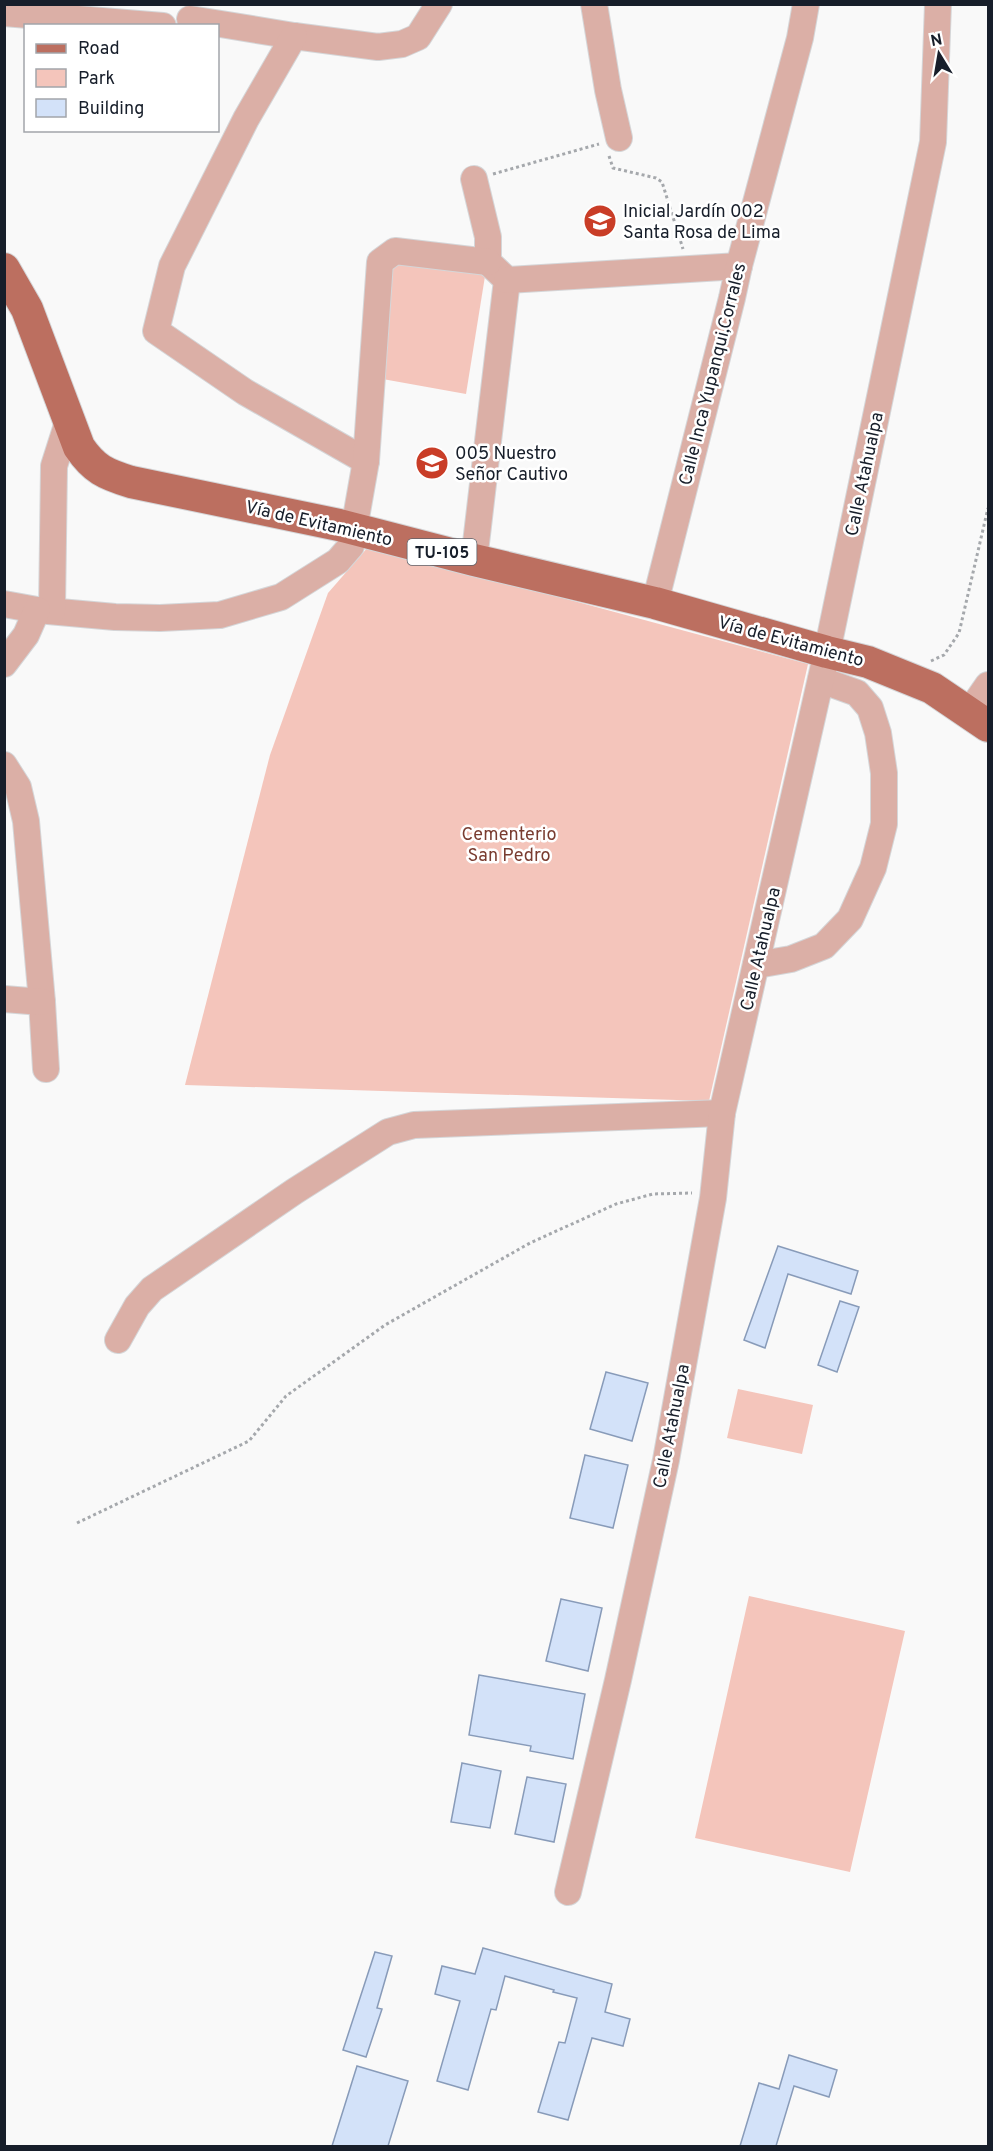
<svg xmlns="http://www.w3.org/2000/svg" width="993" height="2151" viewBox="0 0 993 2151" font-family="Overpass,sans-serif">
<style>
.green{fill:#f4c5bb}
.building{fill:#d3e2f9;stroke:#889bb9;stroke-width:1.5}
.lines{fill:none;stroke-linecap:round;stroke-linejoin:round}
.minor-casing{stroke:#d5d6d8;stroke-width:28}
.major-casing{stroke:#d5d6d8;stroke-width:34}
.path{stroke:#a5a8ac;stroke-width:3;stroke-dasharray:3 3;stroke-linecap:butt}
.minor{stroke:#dbafa6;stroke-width:26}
.major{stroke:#bc6f60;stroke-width:32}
.labels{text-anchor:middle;stroke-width:5;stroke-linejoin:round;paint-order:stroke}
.shield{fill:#fff;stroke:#5d626a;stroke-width:1.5}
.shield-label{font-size:16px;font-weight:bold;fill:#171e2a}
.poi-label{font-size:18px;fill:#171e2a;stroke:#fff;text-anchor:start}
.street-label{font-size:18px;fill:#171e2a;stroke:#fff}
.park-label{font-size:18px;fill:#793c30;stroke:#fff}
</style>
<rect width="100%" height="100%" fill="#f9f9f9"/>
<g class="green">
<polygon points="390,264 486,270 466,394 377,378"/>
<polygon points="369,546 808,664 709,1101 185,1085 270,755 328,593"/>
<polygon points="738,1389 813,1405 802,1454 727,1438"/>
<polygon points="749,1596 905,1631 850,1872 695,1838"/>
</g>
<g class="building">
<polygon points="778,1246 858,1271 851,1294 788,1274 765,1348 744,1340"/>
<polygon points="840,1301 859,1307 837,1372 818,1365"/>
<polygon points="606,1372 648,1383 632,1441 590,1429"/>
<polygon points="585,1455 628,1465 613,1528 570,1518"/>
<polygon points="561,1599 602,1608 588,1671 546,1661"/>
<polygon points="479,1675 585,1694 573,1759 530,1751 531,1746 469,1735"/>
<polygon points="462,1763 501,1771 490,1828 451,1822"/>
<polygon points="527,1777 566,1784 554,1842 515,1834"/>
<polygon points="483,1948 612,1984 605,2012 630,2019 623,2046 592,2038 568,2120 538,2112 559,2042 565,2043 577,1998 553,1992 554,1990 505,1976 496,2010 491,2009 468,2090 437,2081 460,2001 435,1994 442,1966 475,1974"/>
<polygon points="375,1952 392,1956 377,2008 382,2009 366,2057 343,2050"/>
<polygon points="789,2055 837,2070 829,2097 794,2086 776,2146 740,2146 759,2083 779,2089"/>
<polygon points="357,2066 408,2081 388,2146 332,2146"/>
</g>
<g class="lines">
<g class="minor-casing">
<g id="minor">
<polyline points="594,4 608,90 619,138"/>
<polyline points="4,13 163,26"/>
<polyline points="190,19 294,36 378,47 402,44 418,37 439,4"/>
<polyline points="294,36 246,119 172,266 156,331 245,392 366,461"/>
<polyline points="474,179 488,237 488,262 507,280 474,560"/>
<polyline points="507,280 739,266"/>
<polyline points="655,603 732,298 739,266 800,38 806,4"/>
<polyline points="4,604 37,610 115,617 160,618 220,615 281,597 338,561 351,546 366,461 380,262 395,251 488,262"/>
<polyline points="52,611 54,466 69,419"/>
<polyline points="4,664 26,635 37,610"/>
<polyline points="970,711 988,685"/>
<polyline points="4,765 18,787 26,821 42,1002 46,1069"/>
<polyline points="756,965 791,959 824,946 850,919 873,868 884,824 884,773 878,733 870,708 857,693 821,680"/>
<polyline points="4,999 42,1002"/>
<polyline points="118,1340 137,1306 152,1289 295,1191 388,1132 414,1125 722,1113"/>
<polyline points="568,1892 618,1680 666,1460 713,1198 722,1113 827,652 933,142 938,4"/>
</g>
</g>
<g class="major-casing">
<path id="major" d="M 4,269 L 27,309 L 79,447 C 94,469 105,474 131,482 L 339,525 L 474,560 L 655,603 L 827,652 L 868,662 L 932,688 L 988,726"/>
</g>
<g class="path">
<polyline points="609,156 613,168 656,178 662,182 683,249"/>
<polyline points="493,174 599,144"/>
<polyline points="931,661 944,655 959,633 988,508"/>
<polyline points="77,1523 249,1441 286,1396 385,1325 530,1243 616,1204 653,1194 692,1193"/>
</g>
<use href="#minor" class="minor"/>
<use href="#major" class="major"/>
</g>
<defs>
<g id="school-disc" transform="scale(1.725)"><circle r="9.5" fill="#c93d27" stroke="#fff"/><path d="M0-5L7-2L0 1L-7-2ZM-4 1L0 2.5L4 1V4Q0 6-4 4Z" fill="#fff"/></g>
</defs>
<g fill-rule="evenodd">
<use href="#school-disc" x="600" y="221"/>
<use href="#school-disc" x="432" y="463"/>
</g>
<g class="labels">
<rect class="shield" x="407.5" y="539" width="69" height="26" rx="4.5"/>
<g class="shield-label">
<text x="442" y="558">TU-105</text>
</g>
<g class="poi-label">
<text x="623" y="217">Inicial Jardín 002<tspan x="623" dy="21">Santa Rosa de Lima</tspan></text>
<text x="455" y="459">005 Nuestro<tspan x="455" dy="21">Señor Cautivo</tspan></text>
</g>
<g class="street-label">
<text transform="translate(712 374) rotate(-76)" y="6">Calle Inca Yupanqui,Corrales</text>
<text transform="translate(864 474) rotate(-78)" y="6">Calle Atahualpa</text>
<text transform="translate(319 523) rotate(13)" y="6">Vía de Evitamiento</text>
<text transform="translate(791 641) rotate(15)" y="6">Vía de Evitamiento</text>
<text transform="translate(760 949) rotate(-77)" y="6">Calle Atahualpa</text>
<text transform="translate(671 1426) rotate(-79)" y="6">Calle Atahualpa</text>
</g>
<g class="park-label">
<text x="509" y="840">Cementerio<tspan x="509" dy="21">San Pedro</tspan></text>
</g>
</g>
<rect width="993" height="2151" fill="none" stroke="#171e2a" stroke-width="12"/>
<rect x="24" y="24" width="195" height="108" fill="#ffffff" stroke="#a2a5aa" stroke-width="1.5"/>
<rect x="36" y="44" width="30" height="9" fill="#bc6f60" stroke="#a2a5aa" stroke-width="1.5"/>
<text x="78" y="54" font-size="18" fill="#171e2a">Road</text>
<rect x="36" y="69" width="30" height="18" fill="#f4c5bb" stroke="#a2a5aa" stroke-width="1.5"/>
<text x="78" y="84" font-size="18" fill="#171e2a">Park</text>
<rect x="36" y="99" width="30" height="18" fill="#d3e2f9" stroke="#a2a5aa" stroke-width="1.5"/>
<text x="78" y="114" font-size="18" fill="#171e2a">Building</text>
<g transform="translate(939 54) rotate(349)" stroke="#ffffff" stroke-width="4.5" paint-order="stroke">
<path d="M0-4.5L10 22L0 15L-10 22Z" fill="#171e2a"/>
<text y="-9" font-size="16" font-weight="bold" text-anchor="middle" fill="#171e2a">N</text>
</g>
</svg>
